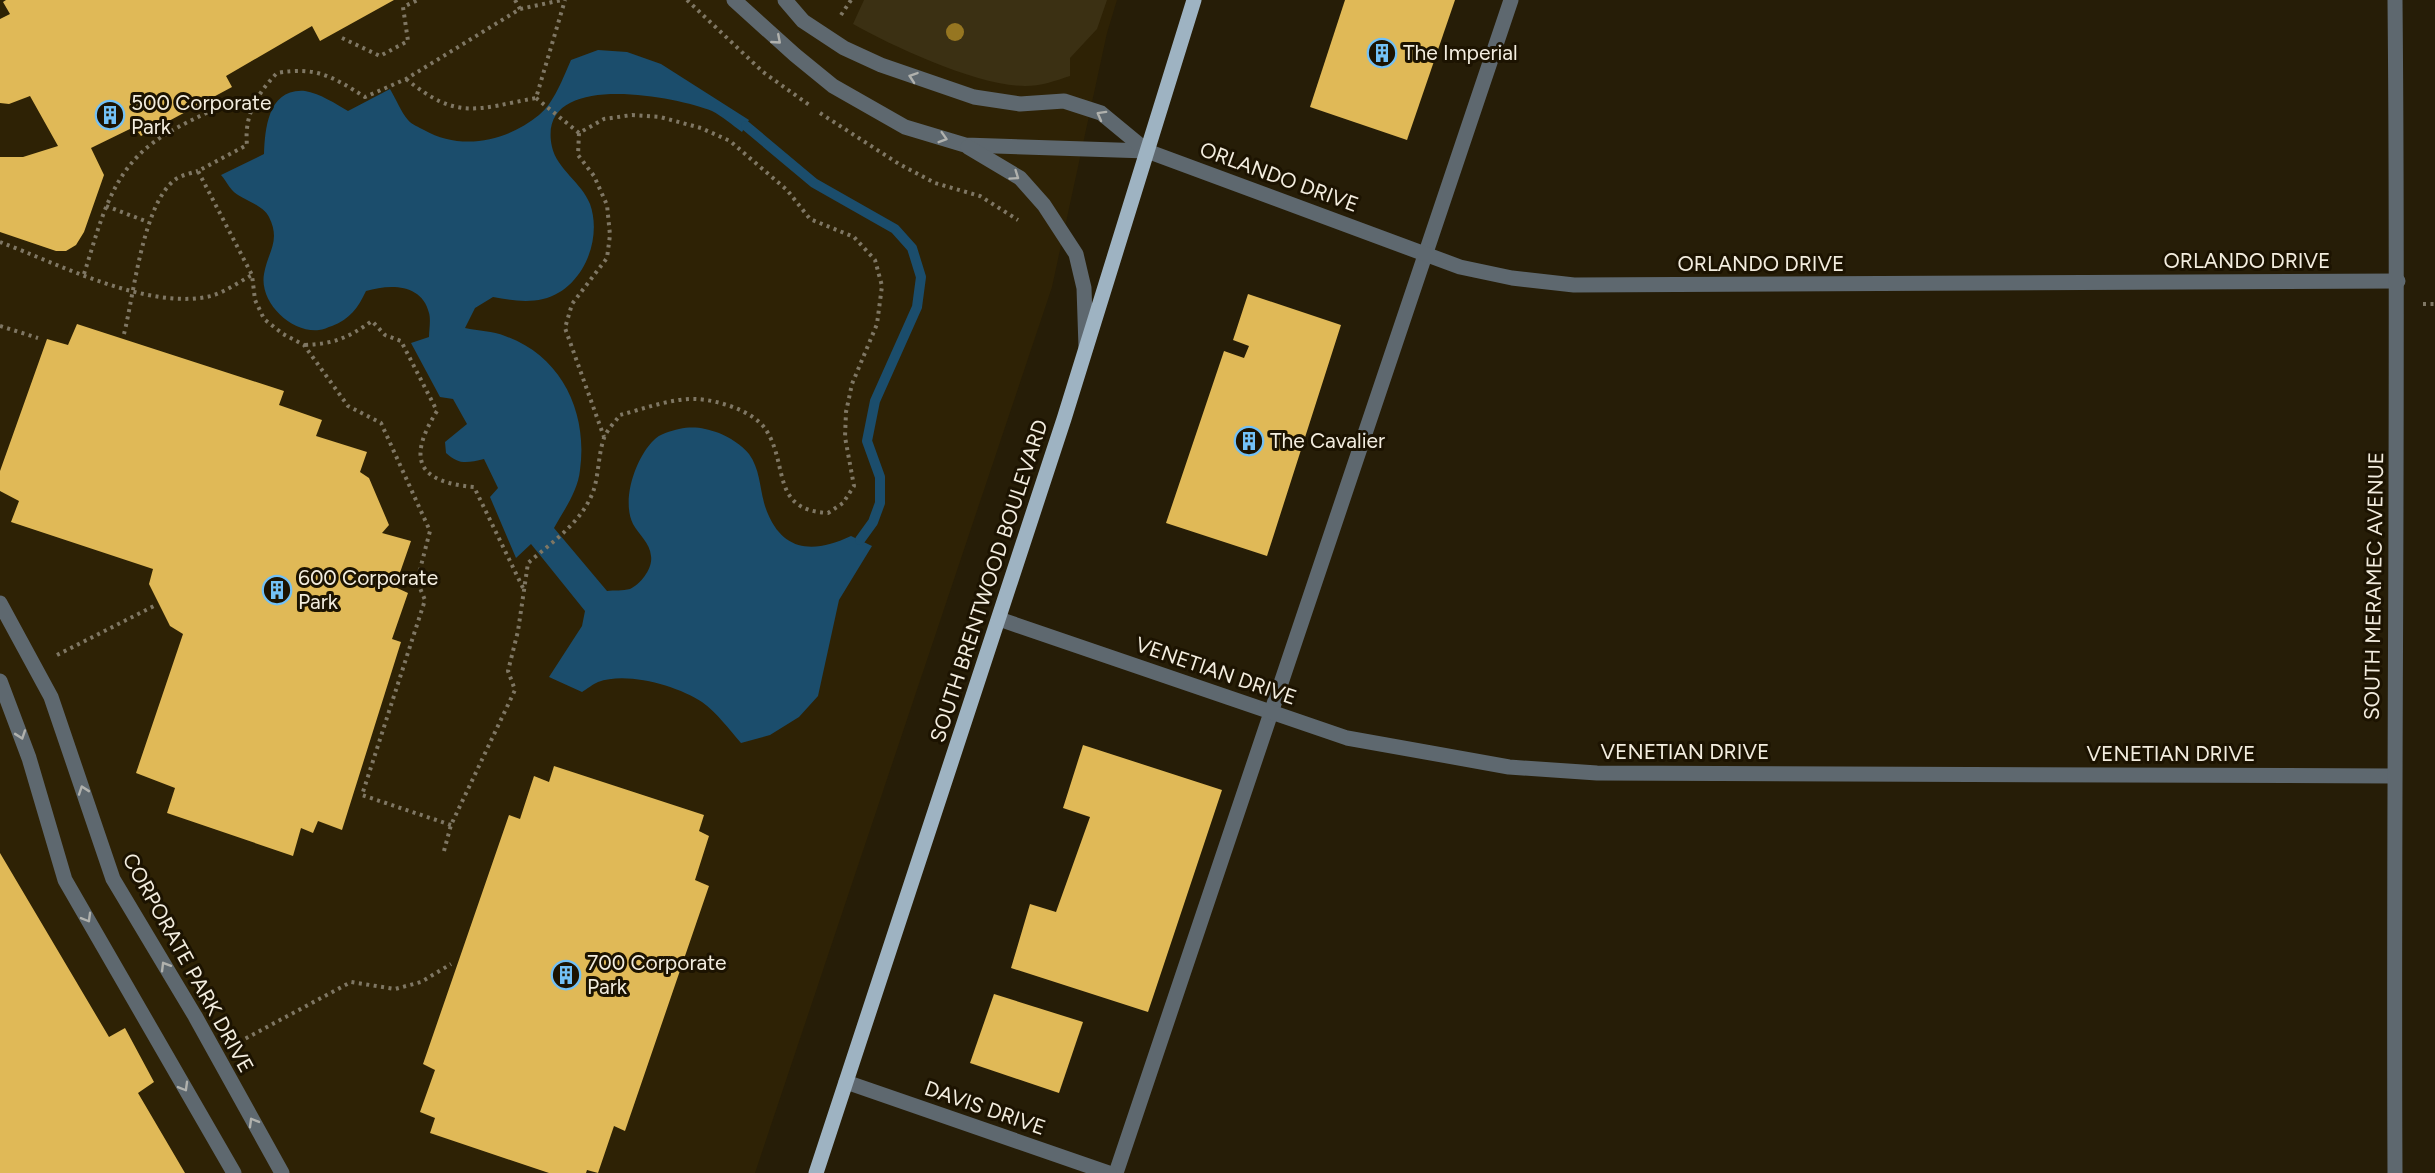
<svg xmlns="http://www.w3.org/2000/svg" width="2435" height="1173" viewBox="0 0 2435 1173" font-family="Figtree,sans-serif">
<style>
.built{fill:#2e2205}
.green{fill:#3b3013}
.water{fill:#1b4d6c}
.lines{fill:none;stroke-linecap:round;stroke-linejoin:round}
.stream{stroke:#1b4d6c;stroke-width:10}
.building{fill:#e0b957}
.path{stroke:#7f7764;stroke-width:4;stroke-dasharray:3 4.5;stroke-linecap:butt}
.lane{stroke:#5e686f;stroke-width:15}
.street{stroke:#5e686f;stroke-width:15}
.primary{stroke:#9eb3c2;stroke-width:15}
.tree{fill:#967621}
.oneway{stroke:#b0b1ad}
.labels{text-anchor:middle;stroke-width:6;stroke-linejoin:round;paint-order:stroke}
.poi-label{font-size:21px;fill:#f3eddf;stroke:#1c1301;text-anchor:start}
.street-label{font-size:21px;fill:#f3eddf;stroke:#1c1301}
</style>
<rect width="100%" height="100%" fill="#261d07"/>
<polygon class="built" points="0,0 1117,0 1107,33 1052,287 755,1173 0,1173"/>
<path class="green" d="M 864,0 L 1107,0 L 1097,29 L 1070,58 L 1070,76 C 1055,81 1041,86 1025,86 C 978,86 894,47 853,24 Z"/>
<path class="water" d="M 598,50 L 627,52 L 661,64 L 749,120 L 742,132 C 732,125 722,116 712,111 C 674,96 535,69 552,147 C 557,169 582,183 590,204 C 603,240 582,290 543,299 C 526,303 510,300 493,297 L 475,308 L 465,328 C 478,331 493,331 505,336 C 562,356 588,413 580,470 C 578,491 564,510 554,528 L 607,591 C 614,590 623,591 630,589 C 641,584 653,568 651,556 C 650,543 639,535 633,524 C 621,500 636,457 654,440 C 659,434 671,431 679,429 C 694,426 704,428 719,433 C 729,437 742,445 749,454 C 762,472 759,494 768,514 C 785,554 817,552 851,536 L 872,546 L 839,600 L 818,696 L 799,717 L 770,735 L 741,743 C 729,729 717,713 702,702 C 678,686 627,671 598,682 C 593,684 587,689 582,692 L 549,677 L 582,626 L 585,611 L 531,544 L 516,558 L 490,497 L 498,488 L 484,459 C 467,463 459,465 446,453 L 445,442 L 467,424 L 453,399 L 440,397 L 411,343 L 429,337 C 429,330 431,320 429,313 C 422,283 389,284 366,291 C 358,308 350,319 332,326 C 328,327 323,330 319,330 C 291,333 259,302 264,274 C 268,251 281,241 269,217 C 263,204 241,200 232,190 C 228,186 225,179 221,175 L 264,154 C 265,129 268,88 305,91 C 319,93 336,104 348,111 L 390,89 C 396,99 401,112 408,120 C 412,125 419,127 424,130 C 461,151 506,142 539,115 C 554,103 563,78 571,60 Z"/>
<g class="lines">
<polyline class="stream" points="746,126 814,183 895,229 912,248 921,277 917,307 875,401 867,441 880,477 880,503 873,522 860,540"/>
</g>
<g class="building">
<polygon points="6,0 394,0 320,41 312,26 226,76 232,87 141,136 134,127 91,148 104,175 84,232 76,245 66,251 56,251 0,232 0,157 23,157 58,146 30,96 9,104 0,103 0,19 10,14 3,2"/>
<polygon points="1345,0 1455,0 1407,140 1310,107"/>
<polygon points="1248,294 1341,325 1267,556 1166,523 1224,351 1244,358 1249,346 1233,340"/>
<polygon points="77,324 284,391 279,405 322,420 316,436 367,452 360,472 369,478 389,525 382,533 411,541 395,587 408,593 392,639 401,642 342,830 318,821 313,833 301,828 293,856 167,813 175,788 136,773 183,634 170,626 149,584 153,569 11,522 19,501 0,491 0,471 47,339 68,345"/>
<polygon points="1083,745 1222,790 1148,1012 1011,968 1030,904 1056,912 1090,817 1063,808"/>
<polygon points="554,766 704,815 699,831 709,836 695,880 709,886 625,1131 614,1126 598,1173 587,1170 586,1173 549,1173 430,1133 435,1118 420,1112 435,1070 423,1064 509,815 520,819 534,776 549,782"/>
<polygon points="0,853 109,1037 125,1028 154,1082 138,1093 185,1173 0,1173"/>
<polygon points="994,994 1083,1022 1059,1093 970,1063"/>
</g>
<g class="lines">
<g class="path">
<polyline points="515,0 520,9"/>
<polyline points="687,0 763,72 812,107"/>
<polyline points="841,15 851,0"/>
<polyline points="342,38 380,56 408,41 403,7 418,0"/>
<path d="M 406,79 C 458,121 476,109 536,98 L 565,0"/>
<polyline points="536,98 579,133"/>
<polyline points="820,113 899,164 935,183 980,196 1018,220"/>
<polyline points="106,206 148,222"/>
<path d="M 0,242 C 59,264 148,311 211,296 C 225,292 239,282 252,275"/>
<path d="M 84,274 C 97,234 107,188 137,157 C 161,131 201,117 232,100"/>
<polyline points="2423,304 2435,304"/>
<polyline points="0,326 38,338"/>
<path d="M 124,334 C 134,295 143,202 176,179 C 182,175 191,173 198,171"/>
<path d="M 305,345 C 333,344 348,338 372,321 L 385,335 L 401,341 L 437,411 C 407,459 417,482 474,487 L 523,588"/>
<polyline points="57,655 154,606"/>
<path d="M 451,825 L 362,795 L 425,600 L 417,581 L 430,531 L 381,423 L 348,406 L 304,345 L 283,334 L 264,319 L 255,300 L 252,275 L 198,171 L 247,145 C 244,115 257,94 277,73 C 316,66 333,77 365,97 L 406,79 L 520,9 L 562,0"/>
<path d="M 444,851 L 451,825 L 515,690 L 508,671 L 518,631 L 528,563 C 552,542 581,523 593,492 C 599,475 598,455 604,438 C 607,430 615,422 620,415 C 643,409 672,398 696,399 C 718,400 754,411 766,430 C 789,465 770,510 828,513 L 843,503 L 854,486 L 845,437 L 846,412 L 852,384 L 877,324 L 882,286 L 875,260 L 854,237 L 810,219 L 787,190 L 730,141 L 701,128 L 660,117 L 632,115 L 604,119 L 579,133 L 578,155 L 594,176 L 607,205 L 610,235 L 607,258 L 572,304 L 565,328 L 604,437"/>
<polyline points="239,1042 351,982 395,989 421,982 451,964"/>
</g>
<polyline class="lane" points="1116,1173 1511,0"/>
<g class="street">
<polyline points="734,0 795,55 833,86 905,127 965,145 1147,151"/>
<polyline points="785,0 803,21 844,48 881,65 974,97 1020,104 1064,101 1101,113 1147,151 1460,267 1512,278 1574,285 2398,281"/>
<polyline points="968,147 1020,178 1044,205 1076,254 1084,288 1086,347"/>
<polyline points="0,603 51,697 113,879 195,1016 282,1173"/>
<polyline points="999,619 1347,738 1509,767 1597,773 2393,776"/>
<polyline points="0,681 29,758 65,880 234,1173"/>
<polyline points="846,1082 1109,1173"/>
<path d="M 2395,1173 C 2393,782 2399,391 2395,0"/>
</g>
<polyline class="primary" points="816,1173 1064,419 1194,0"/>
</g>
<circle class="tree" cx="955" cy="32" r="9"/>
<defs><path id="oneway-chevron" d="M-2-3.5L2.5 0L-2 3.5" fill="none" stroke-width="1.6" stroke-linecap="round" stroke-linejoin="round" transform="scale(1.5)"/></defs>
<g class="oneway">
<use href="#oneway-chevron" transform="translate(777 40) rotate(41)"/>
<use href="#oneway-chevron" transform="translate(913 77) rotate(-161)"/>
<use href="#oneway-chevron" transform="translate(1101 115) rotate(-151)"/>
<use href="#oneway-chevron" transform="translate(943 138) rotate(17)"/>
<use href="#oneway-chevron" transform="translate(1015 176) rotate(35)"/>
<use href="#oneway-chevron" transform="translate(21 735) rotate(71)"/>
<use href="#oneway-chevron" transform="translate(83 790) rotate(-109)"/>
<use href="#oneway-chevron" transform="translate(87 918) rotate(60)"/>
<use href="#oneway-chevron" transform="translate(165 966) rotate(-121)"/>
<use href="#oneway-chevron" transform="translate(184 1087) rotate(60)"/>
<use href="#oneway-chevron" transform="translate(253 1122) rotate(-120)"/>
</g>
<defs>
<g id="building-ring" transform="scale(1.5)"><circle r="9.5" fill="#1c1301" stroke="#73c1f6" stroke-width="1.5"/><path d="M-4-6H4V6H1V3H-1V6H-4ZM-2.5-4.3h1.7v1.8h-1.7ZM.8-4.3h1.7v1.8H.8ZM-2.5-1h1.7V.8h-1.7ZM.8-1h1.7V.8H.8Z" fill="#73c1f6"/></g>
</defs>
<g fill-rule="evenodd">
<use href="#building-ring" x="1382" y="53"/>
<use href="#building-ring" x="110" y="115"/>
<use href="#building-ring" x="1249" y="441"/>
<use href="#building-ring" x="277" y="590"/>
<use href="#building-ring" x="566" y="975"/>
</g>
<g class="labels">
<g class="poi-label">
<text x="1403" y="60">The Imperial</text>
<text x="131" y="110">500 Corporate<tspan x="131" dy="24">Park</tspan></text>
<text x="1270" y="448">The Cavalier</text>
<text x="298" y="585">600 Corporate<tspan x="298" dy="24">Park</tspan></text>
<text x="587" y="970">700 Corporate<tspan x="587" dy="24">Park</tspan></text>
</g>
<g class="street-label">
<text transform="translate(1279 177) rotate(20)" y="7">ORLANDO DRIVE</text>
<text x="2247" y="268">ORLANDO DRIVE</text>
<text x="1761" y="271">ORLANDO DRIVE</text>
<text transform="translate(989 581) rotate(-72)" y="7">SOUTH BRENTWOOD BOULEVARD</text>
<text transform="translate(2374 586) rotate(-89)" y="7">SOUTH MERAMEC AVENUE</text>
<text transform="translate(1216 671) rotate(19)" y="7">VENETIAN DRIVE</text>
<text x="1685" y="759">VENETIAN DRIVE</text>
<text x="2171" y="761">VENETIAN DRIVE</text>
<text transform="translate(188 963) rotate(61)" y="7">CORPORATE PARK DRIVE</text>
<text transform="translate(985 1108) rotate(19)" y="7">DAVIS DRIVE</text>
</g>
</g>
</svg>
